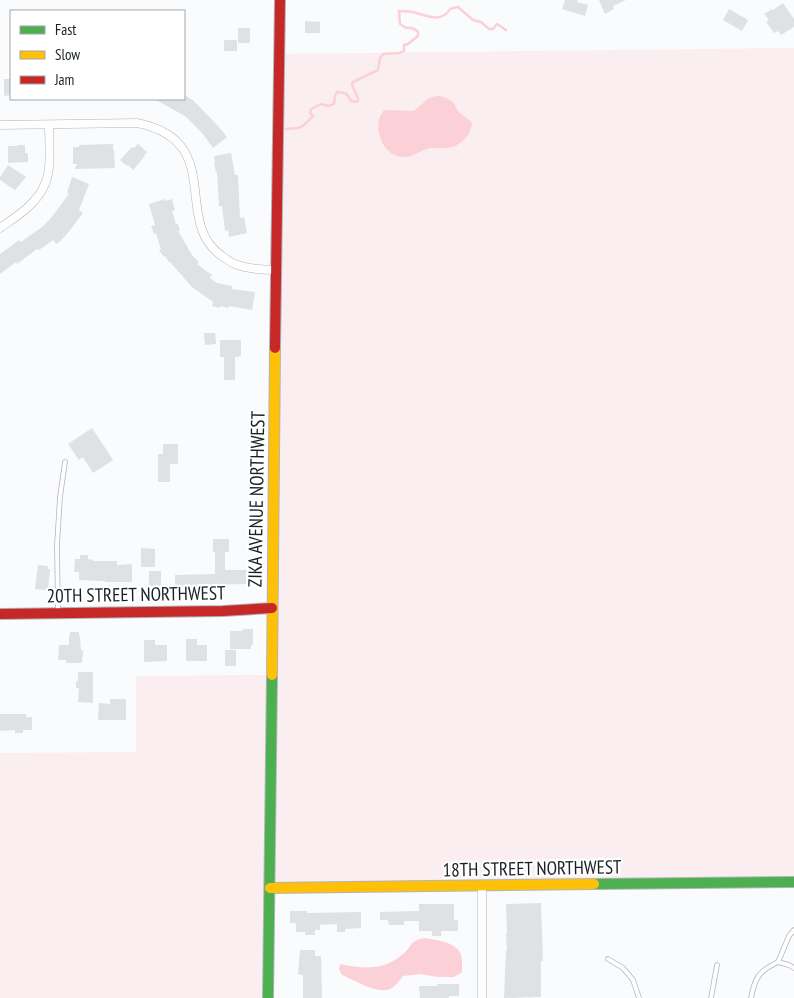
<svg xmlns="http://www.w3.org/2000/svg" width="794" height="998" viewBox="0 0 794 998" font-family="'PT Sans Narrow',sans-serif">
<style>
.green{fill:#fbeef0}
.water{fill:#fbd0d6}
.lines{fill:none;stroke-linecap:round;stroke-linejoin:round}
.stream{stroke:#fbd0d6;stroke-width:2.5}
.building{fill:#dee2e5}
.lane-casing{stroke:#b1b5b8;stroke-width:5.5}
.street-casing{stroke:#b1b5b8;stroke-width:9}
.fast-casing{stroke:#b1b5b8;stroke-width:12}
.slow-casing{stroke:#b1b5b8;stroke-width:12}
.jam-casing{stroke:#b1b5b8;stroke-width:12}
.lane{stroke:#fefeff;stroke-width:4}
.street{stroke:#fefeff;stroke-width:8}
.fast{stroke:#4caf50;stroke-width:10}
.slow{stroke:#ffc107;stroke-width:10}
.jam{stroke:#c62828;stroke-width:10}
.labels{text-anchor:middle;stroke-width:4.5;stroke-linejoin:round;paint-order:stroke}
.street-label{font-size:19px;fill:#182025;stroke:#fff}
</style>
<rect width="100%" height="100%" fill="#f9fbfd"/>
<polygon class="green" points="794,48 794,882 271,888 267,998 0,998 0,753 136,752 136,676 272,675 279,54"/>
<g class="water">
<path d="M 436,96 C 444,96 449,98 455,105 C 455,106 458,111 459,112 C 463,116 468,118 472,123 C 470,137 460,147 446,148 C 441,149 435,147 430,148 C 421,150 413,157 404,157 C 387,158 375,136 379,120 C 379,117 382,113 384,110 L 414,111 L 429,98 Z"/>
<path d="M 424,938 C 435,940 452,941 459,951 C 463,956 462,965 462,972 L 454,977 L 437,977 L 421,974 L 403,976 C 400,980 396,985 392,988 C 380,996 354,980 342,975 L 339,969 L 340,964 C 364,969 383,971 403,954 C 414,945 408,942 424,938 Z"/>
</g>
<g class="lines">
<path class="stream" d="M 286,129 C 304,128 301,128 313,116 L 310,113 L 311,109 L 321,104 L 328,106 L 334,104 L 335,96 L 337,92 C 345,92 348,94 351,101 L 355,102 L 358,101 L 358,98 L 352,85 L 353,82 L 378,70 L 380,58 L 383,54 L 400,53 L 404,51 L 404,45 L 408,44 L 418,36 L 418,32 C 415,29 411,27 406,28 L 400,24 L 399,11 C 404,11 411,11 416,13 C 427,16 442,23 450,9 L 458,7 L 473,20 L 481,22 L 489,29 L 493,29 L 497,24 L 506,30"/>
</g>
<g class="building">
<polygon points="565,0 578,0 577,2 588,5 585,16 562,9"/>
<polygon points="599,0 626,0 613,6 614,9 605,14"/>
<polygon points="783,3 794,19 794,27 781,35 778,31 774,33 766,22 769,20 764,14 772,9 773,10"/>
<polygon points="729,9 748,20 742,31 723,20"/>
<polygon points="305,21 320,22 320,33 305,33"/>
<rect x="238" y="28" width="12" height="15"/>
<rect x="224" y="40" width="13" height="11"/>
<polygon points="4,79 11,79 11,95 4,96"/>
<polygon points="184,95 193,100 219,127 227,137 213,148 203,134 185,116 154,99 184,99"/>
<polygon points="113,144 113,150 114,150 115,168 75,169 77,164 73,164 73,147 79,147 79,145"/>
<polygon points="138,144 147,152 144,155 145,156 133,170 128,165 127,166 120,160 132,147 134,148"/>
<polygon points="18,145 25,145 25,153 28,153 28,162 8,163 8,146 18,146"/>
<polygon points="231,153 235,175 238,175 240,218 244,217 247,233 229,237 228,230 225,231 222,206 219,206 217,172 216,172 214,163 215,163 214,156"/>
<polygon points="8,165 26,177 15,190 0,180 0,177"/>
<polygon points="72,177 89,184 79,210 83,213 67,234 57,244 53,240 39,250 37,249 17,264 16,262 0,274 0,254 19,240 21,242 42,227 51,218 69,194 67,193"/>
<polygon points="165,199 165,201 172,199 175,210 172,211 176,224 178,224 180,231 178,231 192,255 199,262 197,264 212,275 210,278 217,283 232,286 232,289 255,292 252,310 229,306 228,308 220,306 220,308 212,306 213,302 192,287 170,262 169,262 165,256 164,257 159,250 161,249 156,233 154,234 151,226 155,225 149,204"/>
<polygon points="204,333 215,333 216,344 205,345"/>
<polygon points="220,340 241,340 241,356 235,357 235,380 224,380 224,357 220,357"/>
<polygon points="92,428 113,460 93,473 83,457 79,460 68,444"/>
<polygon points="163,444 178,444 178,464 170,464 170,482 158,482 158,454 163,454"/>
<polygon points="213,539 229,539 229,552 225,552 225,570 247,570 247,584 204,585 204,588 175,588 175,575 215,574 215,552 213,552"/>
<polygon points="141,548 155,549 155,567 141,567"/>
<polygon points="80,555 88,555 88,559 93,560 93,561 117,561 117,565 132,564 132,582 105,582 105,581 79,580 79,572 74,572 75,559 80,559"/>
<polygon points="38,565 48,566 48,569 50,569 48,590 35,589"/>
<rect x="149" y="571" width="12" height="17"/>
<polygon points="243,629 253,629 253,645 251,645 251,649 230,649 230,631 243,631"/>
<polygon points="70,632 79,632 79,636 80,636 81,650 83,650 82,663 66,663 66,660 58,660 59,645 69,645 69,636 70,636"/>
<polygon points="186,639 197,639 197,645 207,645 207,661 186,661"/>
<polygon points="144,640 155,640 155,645 167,645 167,661 144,662"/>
<rect x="225" y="650" width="11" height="16"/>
<polygon points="78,672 93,672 93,703 78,702 79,688 76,688 76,681 78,681"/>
<polygon points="110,699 126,699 126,720 98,720 99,703 110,704"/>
<polygon points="0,714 26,714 26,717 32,717 32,730 23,730 23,733 15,733 15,730 0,731"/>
<polygon points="541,903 543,961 541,961 541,997 504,998 506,950 507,950 506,934 507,934 506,904"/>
<polygon points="419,904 454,904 454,920 458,920 458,931 441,931 441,936 432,936 432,931 419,931 419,921 404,921 404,925 389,925 388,920 380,920 380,912 419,911"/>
<polygon points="290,911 307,911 307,913 361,912 361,928 345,929 345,932 337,932 337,924 320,925 320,930 315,930 315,935 305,935 305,932 296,932 296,923 290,923"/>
<polygon points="300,950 315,950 315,956 321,956 322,998 303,998 303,975 298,974"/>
<polygon points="437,984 459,984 459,996 449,996 449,998 420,998 419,986 437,986"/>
</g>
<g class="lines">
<g class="lane-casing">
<g id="lane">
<polyline points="58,613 57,545 60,497 65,462"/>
<polyline points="608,959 623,968 633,980 639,998"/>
<polyline points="778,962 789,936 794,930"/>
<polyline points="711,998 717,965"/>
<path d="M 751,998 C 755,977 759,971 778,962 L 789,965 L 794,968"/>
</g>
</g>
<g class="street-casing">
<g id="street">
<path d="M 0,125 L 137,123 C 227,141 171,221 222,256 C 226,259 230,262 235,264 C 248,269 262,270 276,270"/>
<path d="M 0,228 C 17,216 37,204 45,184 C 52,168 49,143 49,125"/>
<polyline points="482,998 482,886"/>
</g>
</g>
<g class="fast-casing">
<g id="fast">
<polyline points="594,884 794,882"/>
<polyline points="268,998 272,675"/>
</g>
</g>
<g class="slow-casing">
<g id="slow">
<polyline points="272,675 275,348"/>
<polyline points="270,888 594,884"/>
</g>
</g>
<g class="jam-casing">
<g id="jam">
<polyline points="275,348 280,0"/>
<polyline points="0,614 223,611 272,608"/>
</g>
</g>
<use href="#lane" class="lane"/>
<use href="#street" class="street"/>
<use href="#fast" class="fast"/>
<use href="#slow" class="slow"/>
<use href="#jam" class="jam"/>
</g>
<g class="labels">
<g class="street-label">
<text transform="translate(256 499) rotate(-89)" y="7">ZIKA AVENUE NORTHWEST</text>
<text transform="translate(136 594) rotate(-1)" y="7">20TH STREET NORTHWEST</text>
<text transform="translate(532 868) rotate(-1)" y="7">18TH STREET NORTHWEST</text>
</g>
</g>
<rect x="10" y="10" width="175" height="90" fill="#ffffff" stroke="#a3a6a8"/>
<rect x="20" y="26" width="25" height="8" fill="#4caf50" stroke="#a3a6a8"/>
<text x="55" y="35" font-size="15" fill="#182025">Fast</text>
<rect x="20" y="51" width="25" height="8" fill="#ffc107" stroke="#a3a6a8"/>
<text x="55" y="60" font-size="15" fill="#182025">Slow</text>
<rect x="20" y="76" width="25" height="8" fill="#c62828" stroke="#a3a6a8"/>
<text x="55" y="85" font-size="15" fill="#182025">Jam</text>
</svg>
